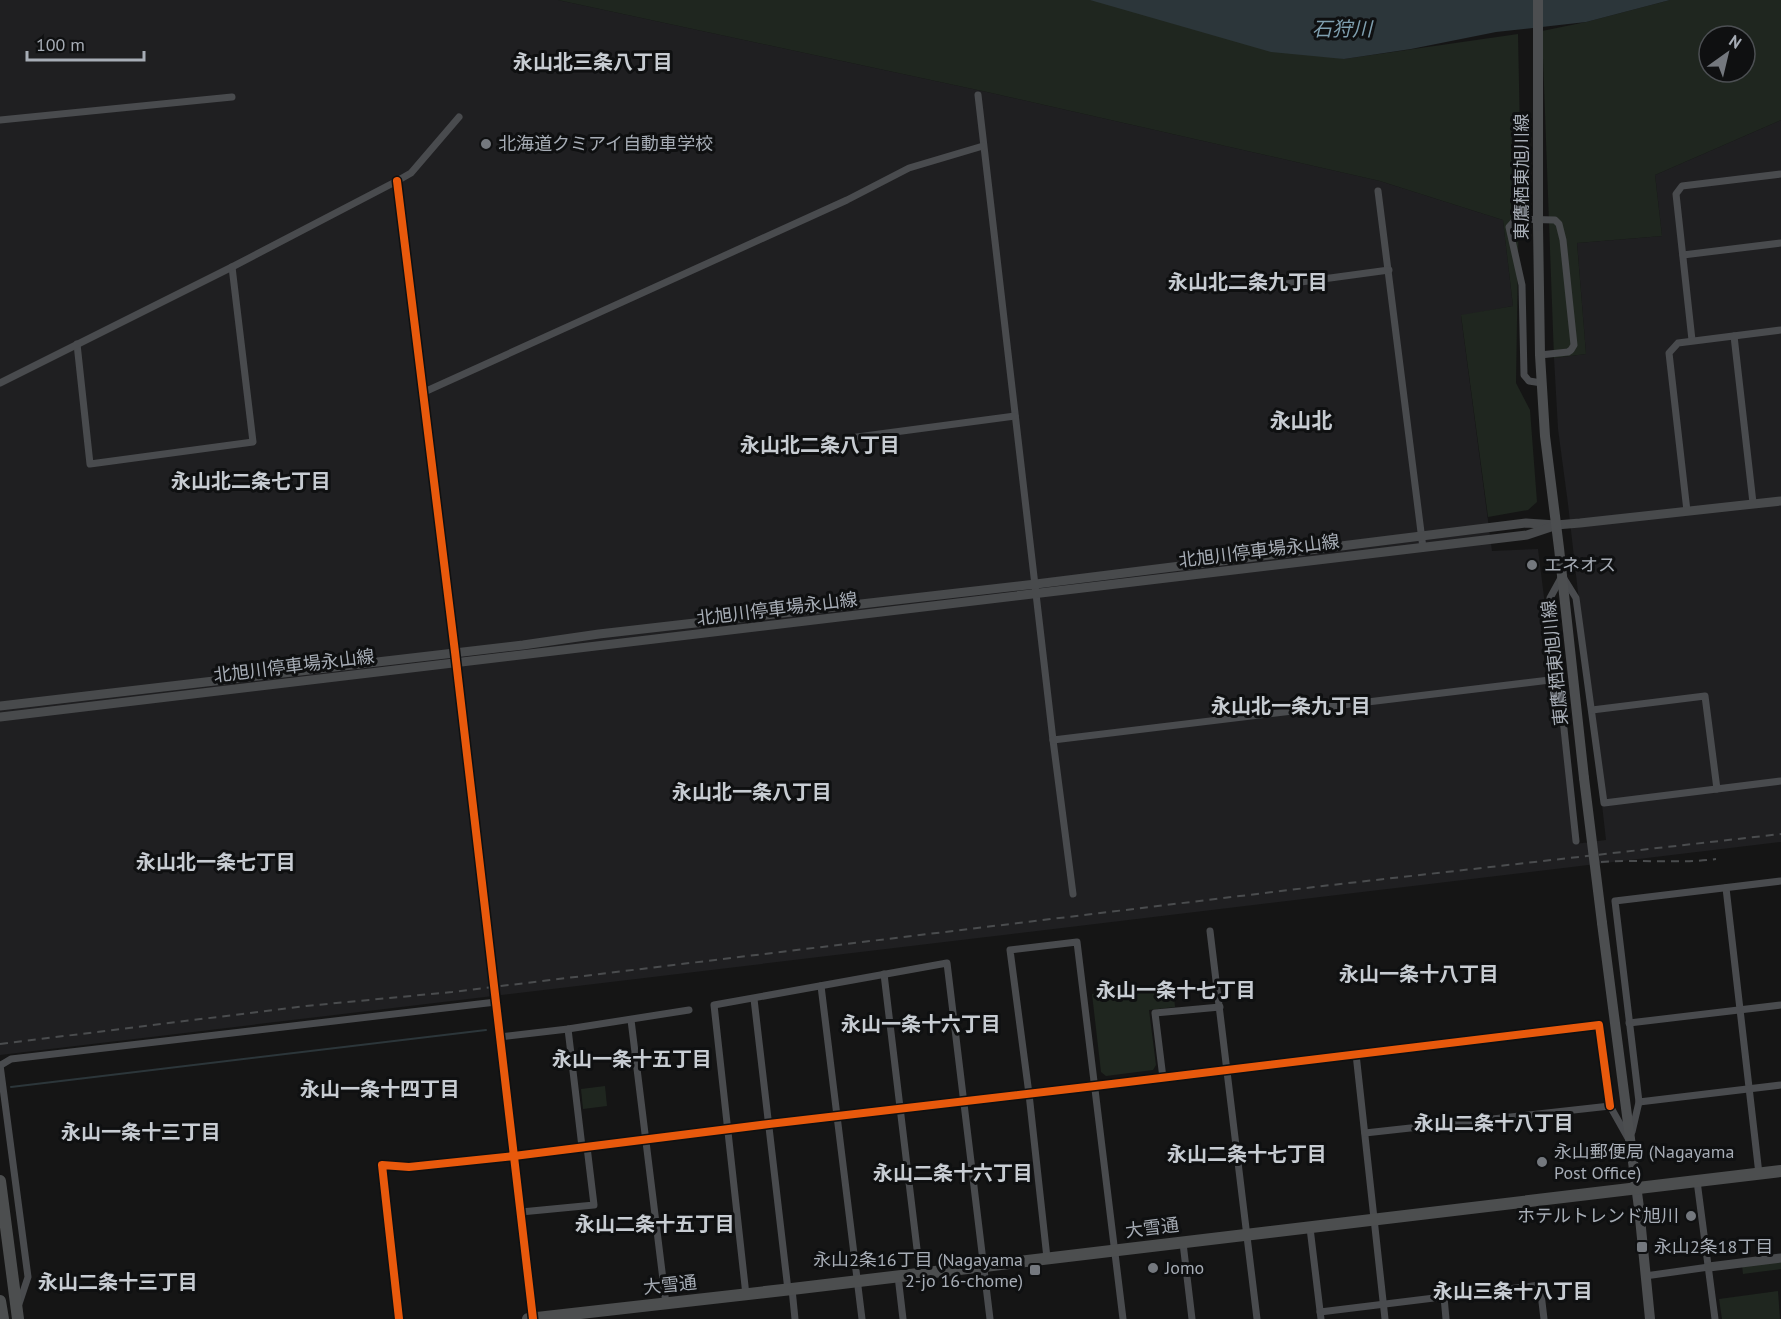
<svg xmlns="http://www.w3.org/2000/svg" width="1781" height="1319" viewBox="0 0 1781 1319" font-family="'PT Sans','Noto Sans JP',sans-serif">
<style>
.built{fill:#1f1f21}
.green{fill:#1f261f;fill-rule:evenodd}
.water{fill:#2c363a}
.lines{fill:none;stroke-linecap:round;stroke-linejoin:round}
.stream{stroke:#2c363a;stroke-width:2}
.street{stroke:#494b4e;stroke-width:7}
.secondary{stroke:#484a4c;stroke-width:9}
.primary{stroke:#4c4e50;stroke-width:10}
.highway{stroke:#4c4e4f;stroke-width:12}
.rail{stroke:#4a4c4e;stroke-width:2;stroke-dasharray:8 6;stroke-linecap:butt}
.primary-bridge{stroke:#4c4e50;stroke-width:10}
.cycleway-casing{stroke:#0f1011;stroke-width:11}
.cycleway{stroke:#e8590c;stroke-width:8}
.poi-dot{fill:#74787e;stroke:#0f1011;stroke-width:2}
.labels{text-anchor:middle;stroke-width:6;stroke-linejoin:round;paint-order:stroke}
.poi-label{font-size:18px;fill:#a7adb6;stroke:#0f1011;text-anchor:start}
.street-label{font-size:18px;fill:#a7adb6;stroke:#0f1011}
.water-label{font-size:20px;font-style:italic;fill:#7f9faf;stroke:#0f1011}
.neighbourhood-label{font-size:20px;font-weight:bold;fill:#c7ccd2;stroke:#0f1011}
.quarter-label{font-size:21px;font-weight:bold;fill:#c7ccd2;stroke:#0f1011}
</style>
<rect width="100%" height="100%" fill="#151515"/>
<polygon class="built" points="0,0 558,0 987,92 1380,181 1503,220 1513,306 1461,316 1492,551 1538,549 1575,844 1606,840 1568,504 1558,429 1554,358 1586,354 1577,243 1662,236 1655,175 1781,120 1781,842 0,1055"/>
<g class="green">
<polygon points="558,0 1102,0 1344,59 1518,34 1520,134 1516,383 1530,410 1537,502 1528,510 1488,517 1461,315 1513,306 1503,220 1380,181 987,92"/>
<path d="M 1670,0 L 1781,0 L 1781,120 L 1655,175 L 1662,236 L 1577,243 L 1586,354 L 1554,358 L 1542,31 L 1586,22 ZM 1709,36 L 1745,36 L 1745,72 L 1709,72 Z"/>
<polygon points="1173,986 1175,1007 1149,1010 1156,1065 1153,1070 1106,1076 1101,1072 1092,994"/>
<polygon points="605,1086 607,1106 583,1109 581,1089"/>
<polygon points="1781,1260 1781,1269 1743,1274 1742,1265"/>
<polygon points="1778,1291 1780,1319 1722,1319 1719,1299"/>
</g>
<polygon class="water" points="1090,0 1670,0 1586,22 1496,32 1411,49 1344,59 1271,52"/>
<g class="lines">
<polyline class="stream" points="11,1087 486,1030"/>
<g class="street">
<polyline points="978,95 1053,740 1073,894"/>
<polyline points="0,120 232,97"/>
<polyline points="397,181 455,652 533,1319"/>
<polyline points="1378,191 1423,548"/>
<polyline points="1683,255 1781,243"/>
<polyline points="1286,284 1389,270"/>
<polyline points="1734,336 1753,503"/>
<polyline points="1692,340 1676,194 1682,186 1781,174"/>
<polyline points="77,344 90,464 253,442 232,267"/>
<polyline points="1540,355 1568,352 1571,350 1574,345 1563,240 1559,224 1555,220 1516,219 1509,227 1522,285 1524,375 1529,381 1542,383"/>
<polyline points="0,383 232,267 397,181 411,173 459,117"/>
<polyline points="422,393 847,200 909,168 983,146"/>
<polyline points="857,437 1015,416"/>
<polyline points="1687,511 1669,353 1678,343 1781,330"/>
<polyline points="1563,577 1576,598 1604,803 1781,781"/>
<polyline points="1561,578 1550,598 1576,841"/>
<polyline points="1592,710 1705,696 1717,789"/>
<polyline points="1053,740 1558,679"/>
<polyline points="1726,888 1759,1174"/>
<polyline points="1210,931 1257,1319"/>
<polyline points="884,974 920,1274"/>
<polyline points="821,986 862,1319"/>
<polyline points="754,999 788,1290"/>
<polyline points="631,1020 666,1304"/>
<polyline points="1629,1023 1781,1005"/>
<polyline points="568,1029 582,1147"/>
<polyline points="500,1037 568,1029 689,1010"/>
<polyline points="1356,1054 1385,1319"/>
<polyline points="0,1065 28,1277 19,1304"/>
<polyline points="1,1065 11,1059 496,1002"/>
<polyline points="1163,1078 1155,1013 1220,1007"/>
<polyline points="1639,1102 1781,1085"/>
<polyline points="1632,1132 1639,1102 1615,901 1781,881"/>
<polyline points="1365,1133 1610,1106 1628,1138"/>
<polyline points="1697,1181 1715,1319"/>
<polyline points="521,1212 594,1205 587,1147"/>
<polyline points="1310,1228 1321,1319"/>
<polyline points="1183,1243 1192,1319"/>
<polyline points="1047,1258 1029,1094 1010,950 1077,942 1123,1319"/>
<polyline points="898,1276 903,1319"/>
<polyline points="1645,1276 1709,1267"/>
<polyline points="792,1289 795,1319"/>
<polyline points="746,1295 714,1005 947,963 990,1319"/>
<polyline points="1444,1297 1446,1319"/>
<polyline points="1320,1312 1540,1285 1544,1319"/>
<polyline points="399,1319 382,1165 409,1167 514,1156 769,1124 1095,1086 1599,1025 1610,1106"/>
</g>
<g class="secondary">
<polyline points="0,706 523,645 599,634 1036,584 1526,523 1556,525 1580,523 1781,501"/>
<polyline points="0,717 1527,535 1551,527"/>
<polyline points="1709,1267 1781,1258"/>
</g>
<g class="primary">
<polyline points="1538,0 1538,204"/>
<polyline points="1538,226 1540,355 1545,436 1559,548 1584,778"/>
<polyline points="1602,923 1639,1208 1650,1319"/>
</g>
<g class="highway">
<polyline points="0,1181 18,1319"/>
<polyline points="0,1301 3,1319"/>
<polyline points="528,1319 792,1289 1781,1171"/>
</g>
<g class="rail">
<path d="M 1601,862 C 1639,859 1678,864 1716,859"/>
<polyline points="0,1044 306,1006 452,992 1314,887 1781,834"/>
</g>
<g class="primary-bridge">
<polyline points="1538,204 1538,226"/>
<polyline points="1584,778 1602,923"/>
</g>
<g class="cycleway-casing">
<g id="cycleway">
<polyline points="397,181 455,652 533,1319"/>
<polyline points="399,1319 382,1165 409,1167 514,1156 769,1124 1095,1086 1599,1025 1610,1106"/>
</g>
</g>
<use href="#cycleway" class="cycleway"/>
</g>
<g class="poi-dot">
<circle cx="486" cy="144" r="6"/>
<circle cx="1532" cy="565" r="6"/>
<circle cx="1542" cy="1162" r="6"/>
<circle cx="1691" cy="1216" r="6"/>
<rect x="1636" y="1241" width="12" height="12" rx="3"/>
<circle cx="1153" cy="1268" r="6"/>
<rect x="1029" y="1264" width="12" height="12" rx="3"/>
</g>
<g class="labels">
<g class="poi-label">
<text x="498" y="150">北海道クミアイ自動車学校</text>
<text x="1544" y="571">エネオス</text>
<text x="1554" y="1158">永山郵便局 (Nagayama<tspan x="1554" dy="21">Post Office)</tspan></text>
<text x="1679" y="1222" text-anchor="end">ホテルトレンド旭川</text>
<text x="1654" y="1253">永山2条18丁目</text>
<text x="1023" y="1266" text-anchor="end">永山2条16丁目 (Nagayama<tspan x="1023" dy="21">2-jo 16-chome)</tspan></text>
<text x="1165" y="1274">Jomo</text>
</g>
<g class="street-label">
<text transform="translate(1522 177) rotate(-90)" y="6">東鷹栖東旭川線</text>
<text transform="translate(1259 551) rotate(-7)" y="6">北旭川停車場永山線</text>
<text transform="translate(777 609) rotate(-7)" y="6">北旭川停車場永山線</text>
<text transform="translate(1555 663) rotate(-96)" y="6">東鷹栖東旭川線</text>
<text transform="translate(294 666) rotate(-7)" y="6">北旭川停車場永山線</text>
<text transform="translate(1152 1228) rotate(-7)" y="6">大雪通</text>
<text transform="translate(670 1285) rotate(-6)" y="6">大雪通</text>
</g>
<g class="water-label">
<text x="1342" y="36">石狩川</text>
</g>
<g class="neighbourhood-label">
<text x="593" y="69">永山北三条八丁目</text>
<text x="1248" y="289">永山北二条九丁目</text>
<text x="820" y="452">永山北二条八丁目</text>
<text x="251" y="488">永山北二条七丁目</text>
<text x="1291" y="713">永山北一条九丁目</text>
<text x="752" y="799">永山北一条八丁目</text>
<text x="216" y="869">永山北一条七丁目</text>
<text x="1419" y="981">永山一条十八丁目</text>
<text x="1176" y="997">永山一条十七丁目</text>
<text x="921" y="1031">永山一条十六丁目</text>
<text x="632" y="1066">永山一条十五丁目</text>
<text x="380" y="1096">永山一条十四丁目</text>
<text x="1494" y="1130">永山二条十八丁目</text>
<text x="141" y="1139">永山一条十三丁目</text>
<text x="1247" y="1161">永山二条十七丁目</text>
<text x="953" y="1180">永山二条十六丁目</text>
<text x="655" y="1231">永山二条十五丁目</text>
<text x="118" y="1289">永山二条十三丁目</text>
<text x="1513" y="1298">永山三条十八丁目</text>
</g>
<g class="quarter-label">
<text x="1301" y="428">永山北</text>
</g>
</g>
<g transform="translate(1727 54) rotate(34)"><circle r="28" fill="#0f1011" stroke="#4c4f53" stroke-width="1.5"/>
<path d="M0-4.5L10 22L0 15L-10 22Z" fill="#74787e"/>
<text y="-9" font-size="16" font-weight="bold" text-anchor="middle" fill="#a7adb6">N</text>
</g>
<path d="M27 51v9h117v-9" fill="none" stroke="#a7adb6" stroke-width="3"/>
<text x="36" y="51" font-size="18" fill="#a7adb6" stroke="#0f1011" stroke-width="4.5" paint-order="stroke">100 m</text>
</svg>
